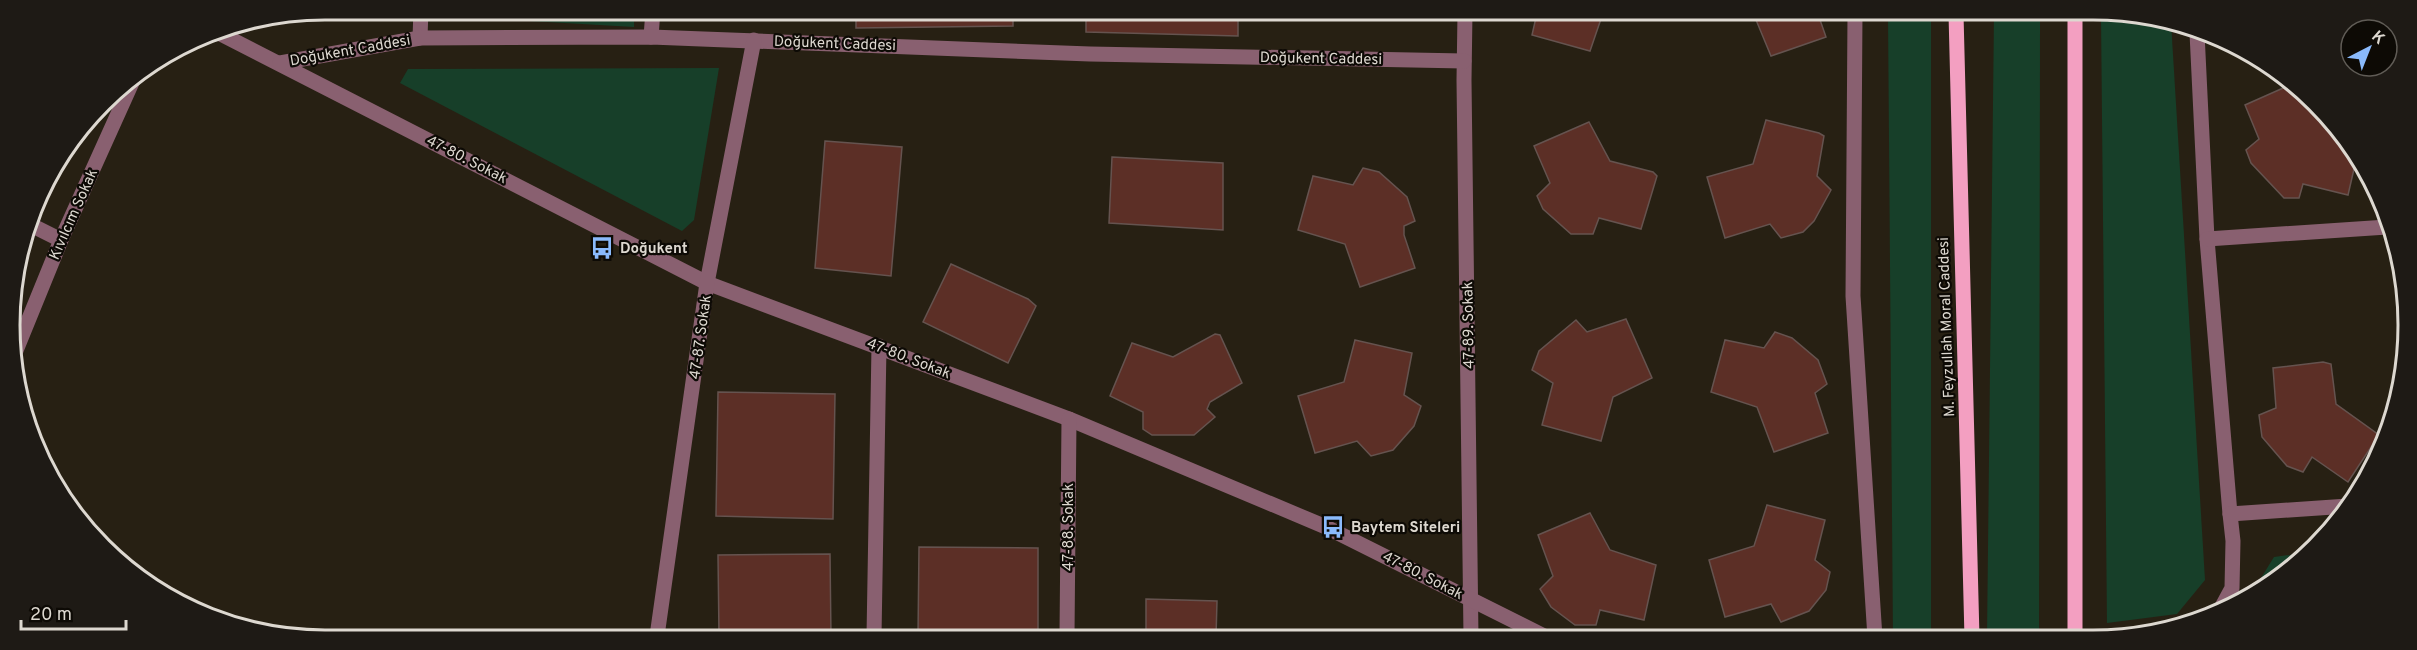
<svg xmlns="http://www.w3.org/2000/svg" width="2417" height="650" viewBox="0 0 2417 650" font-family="Overpass,sans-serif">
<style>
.green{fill:#173f29}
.building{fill:#5c2f26;stroke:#65534f;stroke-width:1.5}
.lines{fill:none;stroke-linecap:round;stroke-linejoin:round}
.minor{stroke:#896070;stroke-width:15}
.major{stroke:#f39fc1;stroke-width:15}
.labels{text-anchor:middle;stroke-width:4.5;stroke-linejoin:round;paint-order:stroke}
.street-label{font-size:15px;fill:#ddd8d0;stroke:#0d0a05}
.poi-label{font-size:15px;font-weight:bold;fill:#ddd8d0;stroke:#0d0a05;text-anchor:start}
.rim{fill:none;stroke:#ddd8d0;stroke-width:3}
</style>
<rect width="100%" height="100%" fill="#272013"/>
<g class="green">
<polygon points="441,9 634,10 634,27 440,16"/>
<polygon points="1888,14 1931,14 1931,638 1893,638"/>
<polygon points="1994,14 2040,15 2039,638 1987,638"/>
<polygon points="2101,15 2153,15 2171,22 2205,580 2177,614 2107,623"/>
<polygon points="719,68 694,220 682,231 400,83 408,69"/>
<polygon points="2311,552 2251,594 2274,557"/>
</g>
<g class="building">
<rect x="707" y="10" width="69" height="3"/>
<polygon points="856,11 1013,11 1013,26 856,28"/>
<polygon points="1086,12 1238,12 1238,36 1086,32"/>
<polygon points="1537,13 1603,13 1590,51 1532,35"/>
<polygon points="1751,14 1818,14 1826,37 1771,56 1754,15"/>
<polygon points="2290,85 2315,109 2320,122 2332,127 2355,149 2357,156 2348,195 2303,184 2299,198 2284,198 2251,163 2246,150 2259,139 2245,105"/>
<polygon points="1766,120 1819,133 1824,136 1817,176 1831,190 1814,221 1803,232 1781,238 1770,224 1725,238 1707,177 1753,164"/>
<polygon points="1589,122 1610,161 1653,172 1657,176 1641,229 1599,218 1593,234 1571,234 1543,209 1537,196 1550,183 1534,146"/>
<polygon points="825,141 902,147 891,276 815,268"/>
<polygon points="1112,157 1223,163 1223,230 1109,223"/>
<polygon points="1363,168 1379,172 1407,197 1415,221 1404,226 1404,235 1415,268 1360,287 1345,244 1298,230 1313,176 1353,185"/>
<polygon points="951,264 1028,299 1036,306 1008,363 923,322"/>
<polygon points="1626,319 1652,378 1613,397 1601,441 1542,425 1553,383 1532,370 1539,351 1576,320 1587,332"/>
<polygon points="1775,332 1792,338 1818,360 1827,384 1815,393 1828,433 1774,452 1757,407 1711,392 1725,340 1764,348"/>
<polygon points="1215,334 1220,335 1242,383 1210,402 1207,409 1215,417 1194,435 1152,435 1143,429 1143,412 1110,396 1132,343 1173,357"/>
<polygon points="1355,340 1412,353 1404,395 1421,406 1414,426 1393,450 1371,456 1357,441 1315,453 1298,396 1344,382"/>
<polygon points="2323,362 2331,364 2336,404 2379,435 2348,482 2312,457 2303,472 2287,466 2262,437 2259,415 2276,408 2273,368"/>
<polygon points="718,392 835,394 833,519 716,516"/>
<polygon points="1767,505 1825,520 1815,560 1830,572 1826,590 1809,611 1781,622 1771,604 1725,617 1709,560 1754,546"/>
<polygon points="1590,513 1610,550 1656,565 1644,620 1600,610 1596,625 1575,625 1551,607 1540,589 1553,576 1538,535"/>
<polygon points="919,547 1038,548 1038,636 918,636"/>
<polygon points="830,554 831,636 719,636 718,555"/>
<polygon points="1146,599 1217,601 1216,637 1146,637"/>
</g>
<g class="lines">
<g class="minor">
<polyline points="1465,13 1464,80 1471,637"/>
<polyline points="1855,14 1853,296 1875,638"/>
<polyline points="215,31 707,283 1069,419 1326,527 1546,637"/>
<polyline points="2197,33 2207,239 2230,514"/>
<polyline points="651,37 653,10"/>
<polyline points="420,38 421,9"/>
<polyline points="280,63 420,38 651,37 1090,54 1464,61"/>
<polyline points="31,225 61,240"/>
<polyline points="2207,239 2387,227"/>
<polyline points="15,353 61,240 135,76"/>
<polyline points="2219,612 2232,588 2233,541 2230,514 2348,506"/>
<polyline points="657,636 707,283 754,40"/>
<polyline points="874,636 879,346"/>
<polyline points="1067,636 1069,419"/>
</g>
<g class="major">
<polyline points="1956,14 1972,638"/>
<polyline points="2075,15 2075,638"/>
</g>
</g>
<defs>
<g id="bus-bare" transform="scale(1.8)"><path d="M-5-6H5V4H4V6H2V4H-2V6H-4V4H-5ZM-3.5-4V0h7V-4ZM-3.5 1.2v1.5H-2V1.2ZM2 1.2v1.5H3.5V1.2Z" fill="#8abafc" stroke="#0d0a05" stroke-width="2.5" paint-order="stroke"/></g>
</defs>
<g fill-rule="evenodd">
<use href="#bus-bare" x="602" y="248"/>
<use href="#bus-bare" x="1333" y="527"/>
</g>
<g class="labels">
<g class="street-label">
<text transform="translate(835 43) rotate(2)" y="5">Doğukent Caddesi</text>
<text transform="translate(350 50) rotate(-10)" y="5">Doğukent Caddesi</text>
<text transform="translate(1321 58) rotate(1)" y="5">Doğukent Caddesi</text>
<text transform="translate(467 159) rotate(27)" y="5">47-80. Sokak</text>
<text transform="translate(73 214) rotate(-66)" y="5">Kıvılcım Sokak</text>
<text transform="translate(1468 325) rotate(-91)" y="5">47-89. Sokak</text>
<text transform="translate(1946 327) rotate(-92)" y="5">M. Feyzullah Moral Caddesi</text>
<text transform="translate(700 337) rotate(-82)" y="5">47-87. Sokak</text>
<text transform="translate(909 358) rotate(21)" y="5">47-80. Sokak</text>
<text transform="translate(1068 527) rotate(-90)" y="5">47-88. Sokak</text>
<text transform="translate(1423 575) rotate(27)" y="5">47-80. Sokak</text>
</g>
<g class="poi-label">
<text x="620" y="253">Doğukent</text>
<text x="1351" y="532">Baytem Siteleri</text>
</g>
</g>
<path d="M0 0H2417V650H0ZM325 20H2093A305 305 0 0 1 2398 325V325A305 305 0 0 1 2093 630H325A305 305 0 0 1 20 325V325A305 305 0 0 1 325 20Z" fill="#1e1a15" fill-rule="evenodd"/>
<path class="rim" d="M325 20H2093A305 305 0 0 1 2398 325V325A305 305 0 0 1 2093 630H325A305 305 0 0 1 20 325V325A305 305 0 0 1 325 20Z"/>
<g transform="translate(2369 48) rotate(42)"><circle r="28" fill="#0d0a05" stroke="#605c56" stroke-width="1.5"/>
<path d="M0-4.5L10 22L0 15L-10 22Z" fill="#8abafc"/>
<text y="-9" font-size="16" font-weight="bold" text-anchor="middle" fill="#ddd8d0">K</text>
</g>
<path d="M21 620v9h105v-9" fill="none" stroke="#ddd8d0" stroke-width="3"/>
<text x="30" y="620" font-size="18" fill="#ddd8d0" stroke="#0d0a05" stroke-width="4.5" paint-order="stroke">20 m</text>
</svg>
